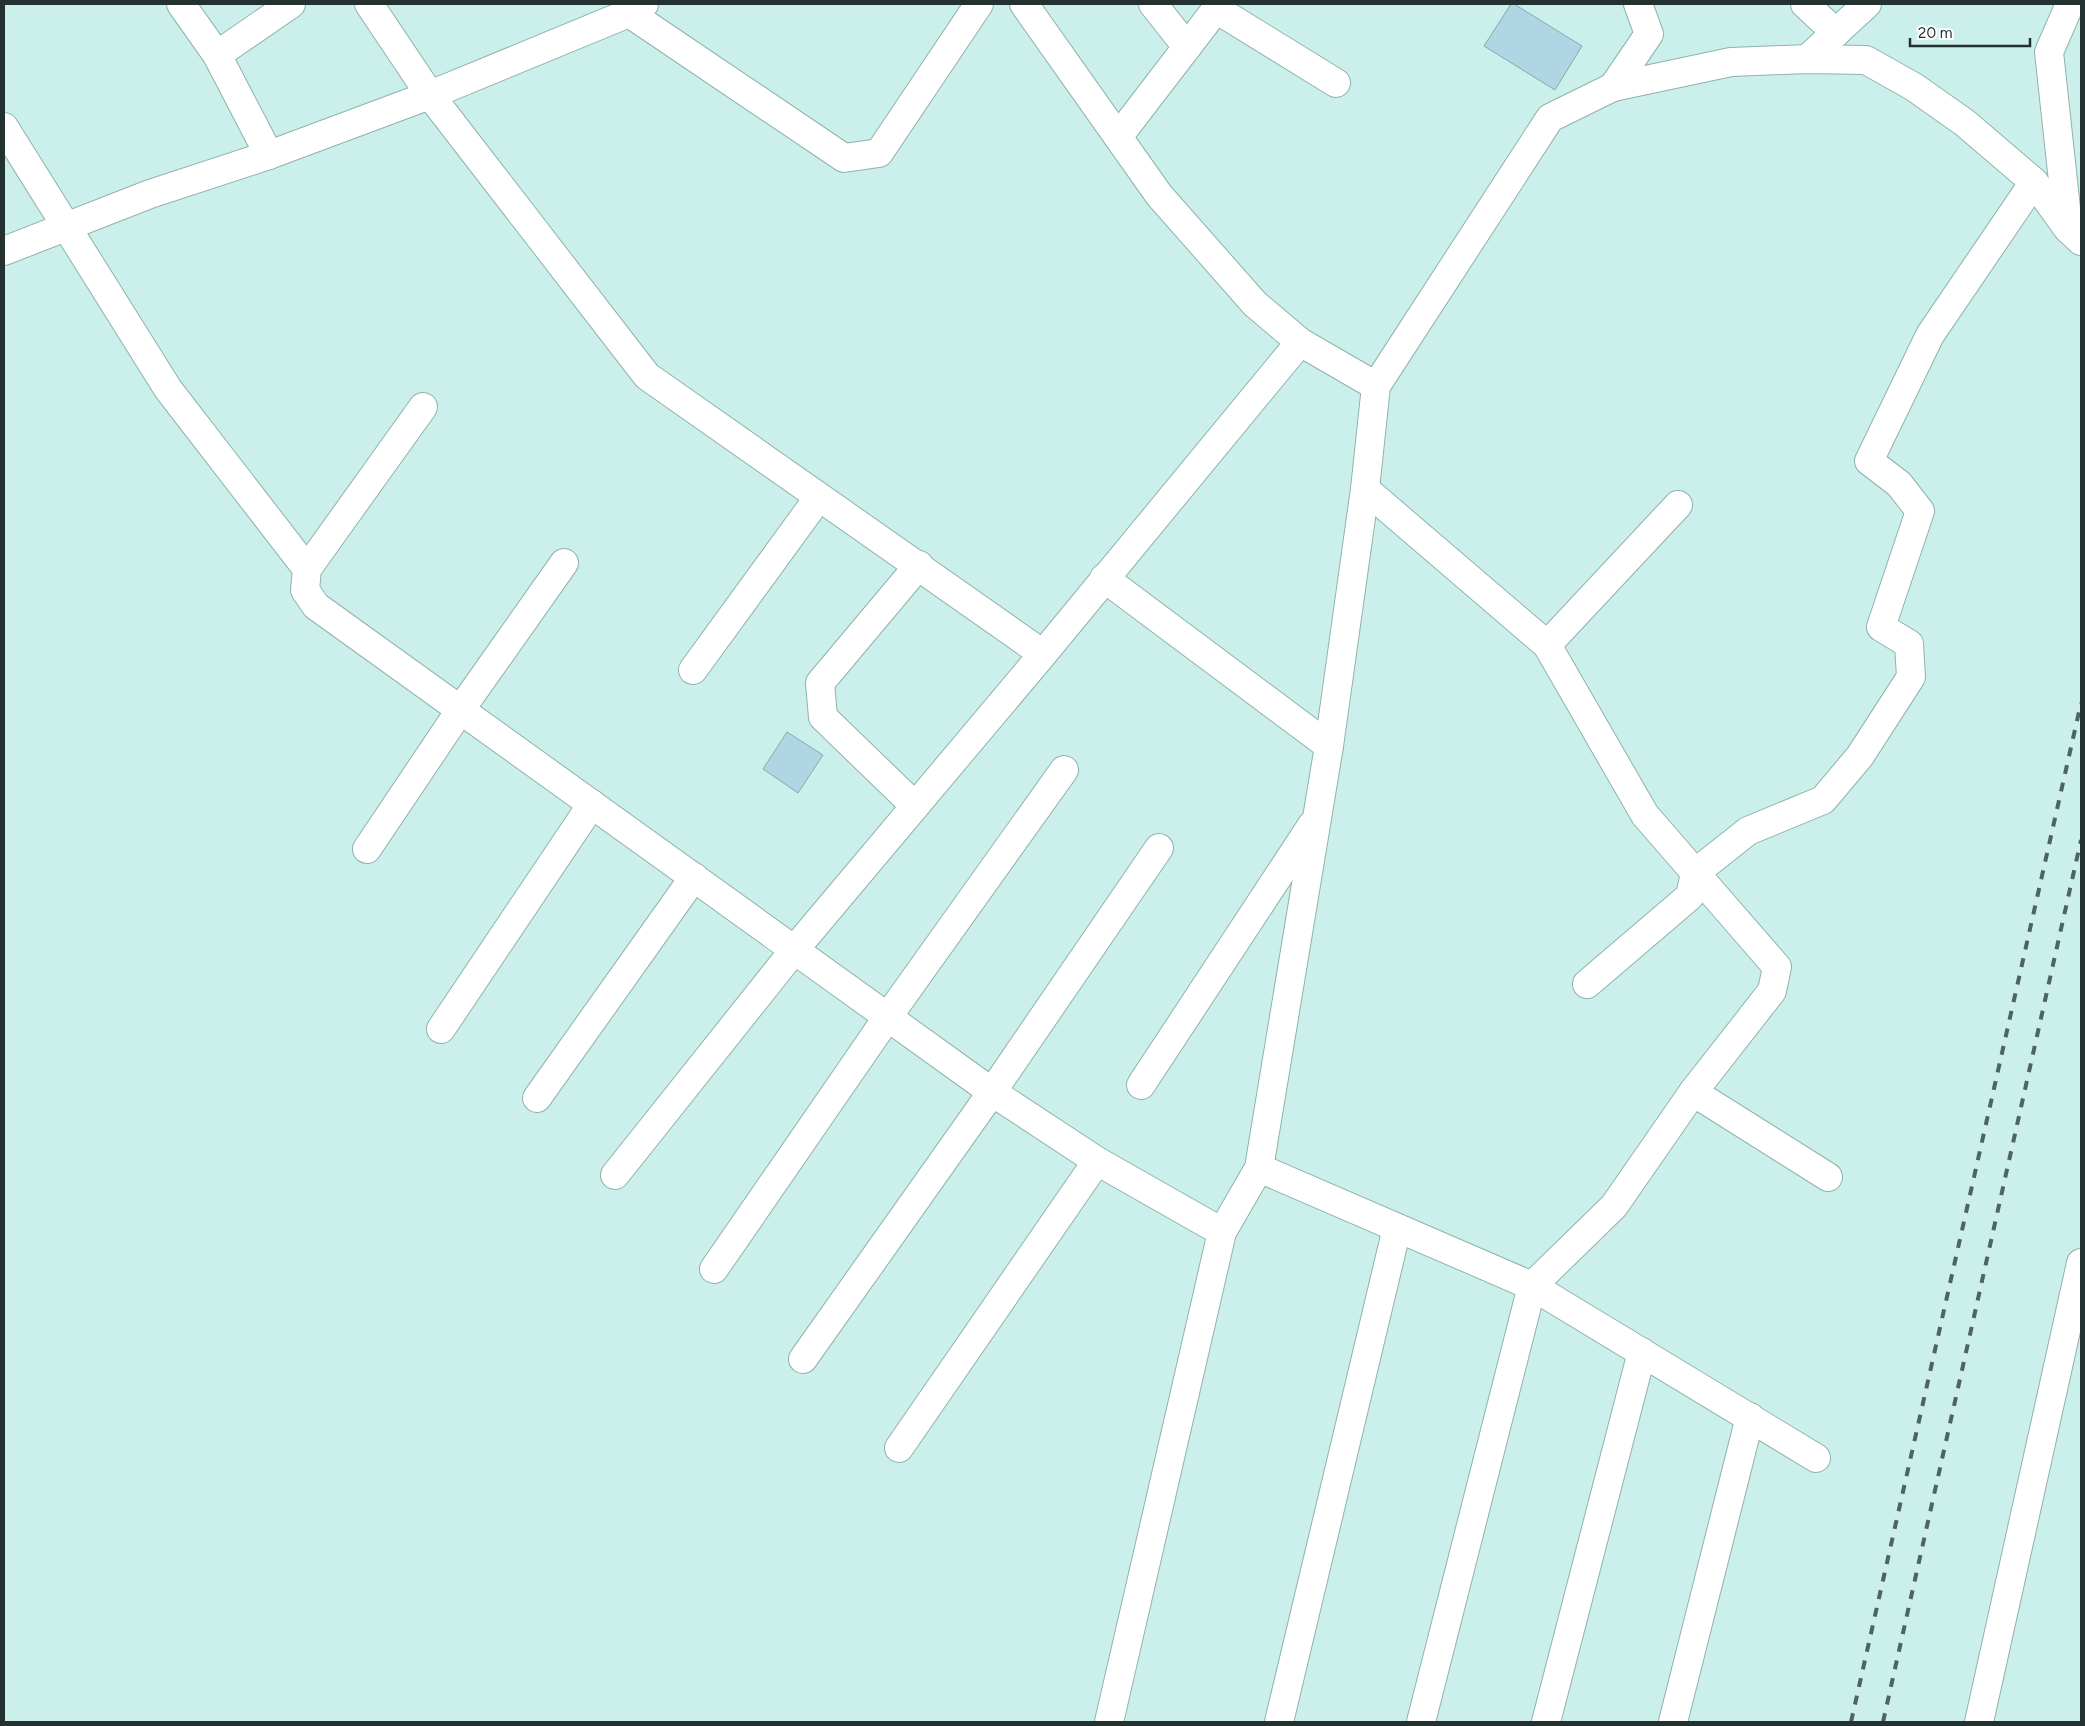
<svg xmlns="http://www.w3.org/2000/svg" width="2085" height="1726" viewBox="0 0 2085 1726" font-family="Figtree,sans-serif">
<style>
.building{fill:#b0d6e4;stroke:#87a7b2}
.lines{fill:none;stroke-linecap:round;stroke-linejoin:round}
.minor-casing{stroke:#8fb2ae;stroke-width:30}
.minor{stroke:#fff;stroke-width:28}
.rail{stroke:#4f6361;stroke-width:4;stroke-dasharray:9 9;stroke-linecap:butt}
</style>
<rect width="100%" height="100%" fill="#cbf0eb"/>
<g class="building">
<polygon points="1511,4 1514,4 1582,46 1555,90 1484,46"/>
<polygon points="787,732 823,755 798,793 763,769"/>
</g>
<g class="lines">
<g class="minor-casing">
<g id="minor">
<polyline points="181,4 217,55 269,155"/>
<polyline points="369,4 430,95 647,376 1043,654"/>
<polyline points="1024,4 1159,195 1255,304 1300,342 1376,386"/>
<polyline points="1153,4 1187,47"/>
<polyline points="1805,4 1836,33"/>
<polyline points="1216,9 1336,83"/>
<polyline points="629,13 844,158 879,153 979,4"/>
<polyline points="217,55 291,4"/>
<polyline points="1807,59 1867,4"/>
<polyline points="1613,87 1649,34 1638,4"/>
<polyline points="4,127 168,389 307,569"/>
<polyline points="1118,137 1220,4"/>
<polyline points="2068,227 2049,52 2070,4"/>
<polyline points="4,251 150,194 269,155 430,95 629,13 644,4"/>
<polyline points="423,407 307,569 305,590 316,606 992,1092 1097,1161 1222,1232"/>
<polyline points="1365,489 1547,645 1645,815 1777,967 1772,991 1693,1092 1614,1206 1532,1286 1421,1722"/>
<polyline points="1104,578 1329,746"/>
<polyline points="1547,645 1678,505"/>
<polyline points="693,670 819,497"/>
<polyline points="915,806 823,717 820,683 919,565"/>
<polyline points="367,849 461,709 564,563"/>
<polyline points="1587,984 1690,896 1695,873 1748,831 1823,800 1860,756 1911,677 1909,644 1881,627 1920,511 1899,484 1869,461 1930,335 2034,182"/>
<polyline points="441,1029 592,804"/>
<polyline points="1141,1085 1312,825"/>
<polyline points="1693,1092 1828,1177"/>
<polyline points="537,1098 694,877"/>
<polyline points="1259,1168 1532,1286 1816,1458"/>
<polyline points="615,1175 795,949 1043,654 1300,342"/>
<polyline points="714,1269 887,1018 1064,770"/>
<polyline points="803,1359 992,1092 1159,848"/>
<polyline points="899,1448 1097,1161"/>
<polyline points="1109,1722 1222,1232 1259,1168 1329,746 1365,489 1376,386 1550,118 1613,87 1731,62 1807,59 1866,60 1914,87 1965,123 2034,182 2068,229 2081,241"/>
<polyline points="1279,1722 1397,1228"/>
<polyline points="1546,1722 1642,1352"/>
<polyline points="1673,1722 1750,1417"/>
<polyline points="1979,1722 2081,1263"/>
</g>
</g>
<use href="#minor" class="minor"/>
<g class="rail">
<polyline points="1851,1722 2081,703"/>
<polyline points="1883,1722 2081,840"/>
</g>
</g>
<rect width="2085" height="1726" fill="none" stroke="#233130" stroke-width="10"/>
<path d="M1910 38v8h120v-8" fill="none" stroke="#233130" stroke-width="2.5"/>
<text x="1918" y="38" font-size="15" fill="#233130" stroke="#ffffff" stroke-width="4" paint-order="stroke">20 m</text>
</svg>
